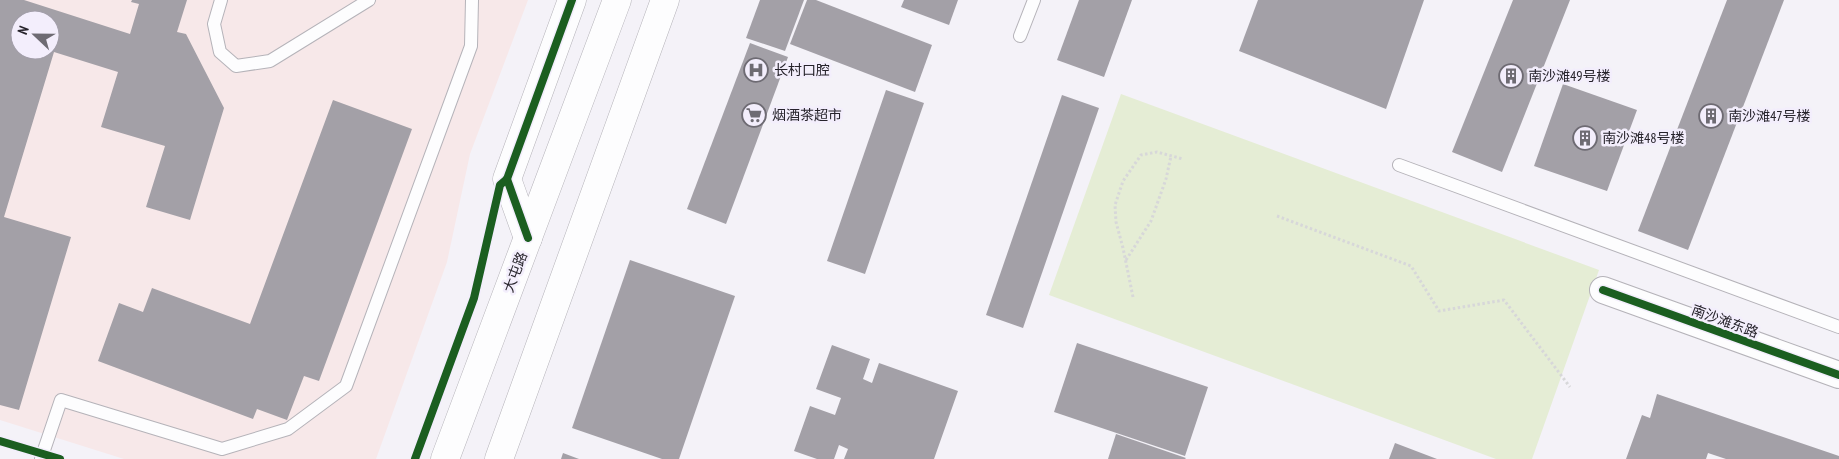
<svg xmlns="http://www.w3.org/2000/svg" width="1839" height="459" viewBox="0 0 1839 459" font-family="'PT Sans Narrow','Noto Sans SC',sans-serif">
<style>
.commercial{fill:#f7e8e9;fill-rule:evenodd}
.green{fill:#e5edd5}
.building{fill:#a3a0a7;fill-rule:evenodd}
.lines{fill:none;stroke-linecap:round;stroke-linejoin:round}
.lane-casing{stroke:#b5b3b9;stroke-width:14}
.street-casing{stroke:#b5b3b9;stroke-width:28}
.secondary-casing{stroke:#b5b3b9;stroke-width:29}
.path{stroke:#d7d7d9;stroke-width:3;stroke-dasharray:2.5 2.5;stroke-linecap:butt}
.lane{stroke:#fdfdfe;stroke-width:12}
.street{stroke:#fdfdfe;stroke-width:26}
.secondary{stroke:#fdfdfe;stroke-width:28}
.cycleway-casing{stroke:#f3eefc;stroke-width:11}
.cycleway{stroke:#1b5e20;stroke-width:8}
.labels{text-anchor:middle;stroke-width:5;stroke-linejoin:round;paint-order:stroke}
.poi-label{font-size:14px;fill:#26232b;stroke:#f3eefc;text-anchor:start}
.street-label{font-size:14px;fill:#26232b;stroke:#f3eefc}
</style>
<rect width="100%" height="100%" fill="#f4f2f8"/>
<path class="commercial" d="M 0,0 L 528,0 L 470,154 L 447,262 L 376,459 L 124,459 L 0,420 ZM 20,20 L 50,20 L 50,50 L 20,50 Z"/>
<polygon class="green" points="1121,94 1599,270 1532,459 1496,459 1049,295"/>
<g class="building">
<path d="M 0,0 L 24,0 L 130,34 L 139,4 L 131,2 L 132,0 L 187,0 L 177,32 L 186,34 L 224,108 L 190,220 L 146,207 L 165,146 L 101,127 L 118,72 L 54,52 L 4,217 L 71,237 L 19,410 L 0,405 ZM 20,20 L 50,20 L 50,50 L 20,50 Z"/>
<polygon points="760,0 804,0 785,51 746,38"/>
<polygon points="807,0 816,0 932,45 915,92 790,44"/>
<polygon points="904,0 958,0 949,25 901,7"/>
<polygon points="1079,0 1132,0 1104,77 1057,60"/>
<polygon points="1258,0 1424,0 1386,109 1239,51"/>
<polygon points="1513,0 1570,0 1502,172 1452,152"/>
<polygon points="1727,0 1784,0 1688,250 1638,231"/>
<polygon points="750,43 788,57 726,224 687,209"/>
<polygon points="1563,84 1637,110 1607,191 1534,166"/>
<polygon points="886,90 924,103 865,274 827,261"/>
<polygon points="1062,95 1099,108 1023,328 986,315"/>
<polygon points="333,100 412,129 319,381 304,376 287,420 257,409 253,419 98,361 119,303 143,312 152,288 250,324"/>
<polygon points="630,260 735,296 679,459 662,459 572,428"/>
<polygon points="1077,343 1208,387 1185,456 1054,412"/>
<polygon points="832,345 870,359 863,379 872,383 879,363 958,391 934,459 844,459 848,449 839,445 834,459 817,459 794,451 810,406 835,415 841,398 816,389"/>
<polygon points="1657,394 1839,456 1839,459 1726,459 1708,453 1706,459 1626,459 1642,415 1650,418"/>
<polygon points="1116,434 1186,458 1185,459 1108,459"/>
<polygon points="1395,443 1437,459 1389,459"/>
<polygon points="563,453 579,459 561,459"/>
</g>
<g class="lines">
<g class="lane-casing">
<g id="lane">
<polyline points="221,0 214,24 220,52 236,66 270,61 369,0"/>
<polyline points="1020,36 1034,0"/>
<polyline points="1399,165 1839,327"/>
<polyline points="41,459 61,400 222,449 288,429 346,386 471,46 472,0"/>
</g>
</g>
<g class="street-casing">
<polyline id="street" points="1603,290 1839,375"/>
</g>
<g class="secondary-casing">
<g id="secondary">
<polyline points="528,238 507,179 572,0"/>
<polyline points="445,459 617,0"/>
<polyline points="499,459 665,0"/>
</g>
</g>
<g class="path">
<polyline points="1277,216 1411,266 1439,311 1504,300 1570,387"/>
<polyline points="1126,260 1151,221 1166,179 1171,156"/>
<polyline points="1133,297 1123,248 1116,222 1115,205 1123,181 1141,155 1157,152 1183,159"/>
</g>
<use href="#lane" class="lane"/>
<use href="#street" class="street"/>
<use href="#secondary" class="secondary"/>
<g class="cycleway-casing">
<g id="cycleway">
<polyline points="507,179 528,238"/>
<polyline points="1603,290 1839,375"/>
<polyline points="0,441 60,459"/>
<polyline points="415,459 474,298 500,185 507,179 572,0"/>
</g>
</g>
<use href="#cycleway" class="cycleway"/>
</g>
<defs>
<g id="hospital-ring" transform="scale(1.25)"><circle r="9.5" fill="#f3eefc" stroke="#6e6b73" stroke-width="1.5"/><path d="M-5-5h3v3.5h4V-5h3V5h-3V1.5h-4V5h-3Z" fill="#6e6b73"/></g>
<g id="building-ring" transform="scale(1.25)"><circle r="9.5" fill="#f3eefc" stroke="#6e6b73" stroke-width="1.5"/><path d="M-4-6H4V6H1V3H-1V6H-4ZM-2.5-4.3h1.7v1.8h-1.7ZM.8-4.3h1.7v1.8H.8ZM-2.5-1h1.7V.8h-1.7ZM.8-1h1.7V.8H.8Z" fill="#6e6b73"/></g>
<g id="supermarket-ring" transform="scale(1.25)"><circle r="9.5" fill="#f3eefc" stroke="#6e6b73" stroke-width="1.5"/><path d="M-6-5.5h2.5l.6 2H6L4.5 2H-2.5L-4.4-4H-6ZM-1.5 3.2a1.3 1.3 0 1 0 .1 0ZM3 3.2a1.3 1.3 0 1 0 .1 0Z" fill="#6e6b73"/></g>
</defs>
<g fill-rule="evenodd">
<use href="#hospital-ring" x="756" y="70"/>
<use href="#building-ring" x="1511" y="76"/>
<use href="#supermarket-ring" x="754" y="115"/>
<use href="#building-ring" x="1711" y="116"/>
<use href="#building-ring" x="1585" y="138"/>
</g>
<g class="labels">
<g class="poi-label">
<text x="774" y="75">长村口腔</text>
<text x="1528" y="81">南沙滩49号楼</text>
<text x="772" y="120">烟酒茶超市</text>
<text x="1728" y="121">南沙滩47号楼</text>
<text x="1602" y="143">南沙滩48号楼</text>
</g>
<g class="street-label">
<text transform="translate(515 272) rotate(-69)" y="5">大屯路</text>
<text transform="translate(1725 321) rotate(20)" y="5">南沙滩东路</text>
</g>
</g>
<g transform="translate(35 35) rotate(292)"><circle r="24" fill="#f3eefc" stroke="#a19da8"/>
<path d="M0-4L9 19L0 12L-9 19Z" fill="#6e6b73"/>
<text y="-8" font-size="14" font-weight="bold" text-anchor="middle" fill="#26232b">N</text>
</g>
</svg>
